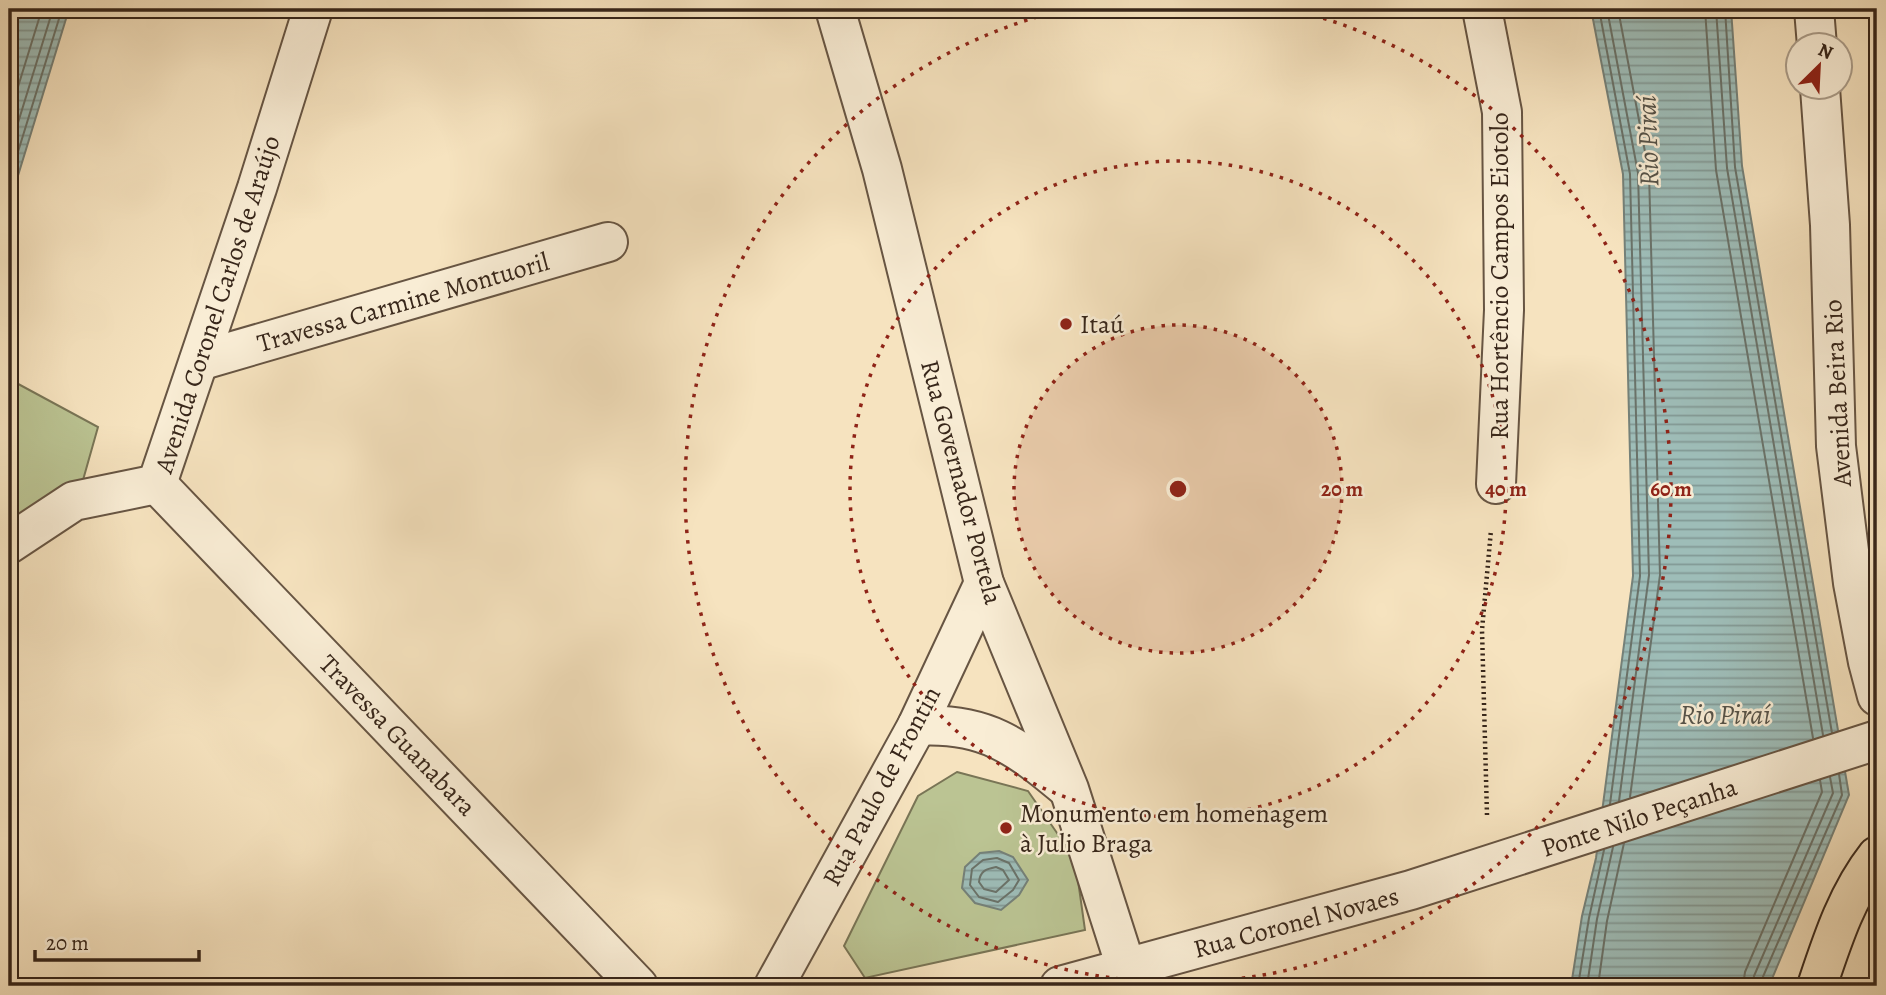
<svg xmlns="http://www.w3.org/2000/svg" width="1886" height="995" viewBox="0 0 1886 995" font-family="Alegreya,serif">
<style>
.green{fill:#bbc493;stroke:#797556;stroke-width:2}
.water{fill:url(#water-rules);stroke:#758179;stroke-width:2}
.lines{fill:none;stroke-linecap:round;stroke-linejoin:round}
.shore{stroke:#6a7269;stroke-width:2}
.minor-casing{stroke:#675543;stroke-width:42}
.major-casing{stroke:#37261a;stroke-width:42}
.path{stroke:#37261a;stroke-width:4.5;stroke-dasharray:2 3.5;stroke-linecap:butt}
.minor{stroke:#f9edd5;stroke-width:38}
.major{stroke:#f6e3bf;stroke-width:38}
.ring{fill:none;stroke:#8f2418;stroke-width:3.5;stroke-dasharray:3.5 7}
.poi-dot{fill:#8f2418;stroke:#f9edd5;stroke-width:2.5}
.labels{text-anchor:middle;stroke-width:5;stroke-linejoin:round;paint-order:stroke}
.street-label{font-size:26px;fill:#37261a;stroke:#f9edd5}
.poi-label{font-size:26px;fill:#37261a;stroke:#f9edd5;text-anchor:start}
.water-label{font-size:28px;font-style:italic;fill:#565349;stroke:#f9edd5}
.centre{fill:#8f2418;stroke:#f9edd5;stroke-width:3.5}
.ring-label{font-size:21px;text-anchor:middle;font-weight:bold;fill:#8f2418;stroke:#f9edd5;stroke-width:5;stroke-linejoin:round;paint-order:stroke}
</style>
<defs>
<pattern id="water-rules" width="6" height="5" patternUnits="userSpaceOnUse" patternTransform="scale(1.75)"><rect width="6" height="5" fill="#9ebdb8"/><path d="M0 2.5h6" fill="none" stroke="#829995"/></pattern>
</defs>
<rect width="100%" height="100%" fill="#f6e3bf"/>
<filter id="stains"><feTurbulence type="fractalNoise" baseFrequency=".00286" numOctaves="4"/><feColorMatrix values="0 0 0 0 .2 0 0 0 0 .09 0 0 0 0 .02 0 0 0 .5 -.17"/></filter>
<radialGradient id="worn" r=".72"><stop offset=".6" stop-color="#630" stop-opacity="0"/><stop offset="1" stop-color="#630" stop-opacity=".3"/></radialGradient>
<g class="green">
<polygon points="9,379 98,427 83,480 9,520"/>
<polygon points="957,772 1028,791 1075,859 1085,930 865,978 844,946 918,796"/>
</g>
<g class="water">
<polygon points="9,9 69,9 9,205"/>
<polygon points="1591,9 1731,9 1742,166 1849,795 1769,986 1571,986 1582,916 1596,858 1633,576 1623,174"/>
<polygon points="999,851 1013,857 1028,880 1019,895 1001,910 975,903 962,888 965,867 980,853"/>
</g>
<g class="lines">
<g class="shore">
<polyline points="1599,9 1630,174 1640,576 1610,804"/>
<polyline points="1607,9 1638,173 1649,575 1619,801"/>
<polyline points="1618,9 1649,173 1660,575 1630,797"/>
<polyline points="1705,9 1716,170 1813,738"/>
<polyline points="1716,9 1727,168 1823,735"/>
<polyline points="1725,9 1735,167 1832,733"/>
<polyline points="9,116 42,9"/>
<polyline points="9,152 53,9"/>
<polyline points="9,181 62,9"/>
<polygon points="997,858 1009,863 1019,880 1013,890 998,902 979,897 970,885 972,869 983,860"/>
<path d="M 996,867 L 1003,870 L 1009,880 L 996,892 L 984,889 L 979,882 C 980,871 986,869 996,867 Z"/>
<polyline points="1578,986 1589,918 1604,850"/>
<polyline points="1587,986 1597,919 1613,847"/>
<polyline points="1598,986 1607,921 1624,843"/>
<polyline points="1743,986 1745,972 1822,792 1820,780"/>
<polyline points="1753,986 1754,976 1833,793 1830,777"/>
<polyline points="1762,986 1762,979 1842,795 1839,774"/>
</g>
<g class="minor-casing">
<g id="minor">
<polyline points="835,9 882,169 984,583 1069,789 1132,986"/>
<polyline points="1482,9 1502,112 1504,310 1496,484"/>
<polyline points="1814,9 1817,46"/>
<polyline points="1820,88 1830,225 1836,446 1853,583 1868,662 1877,696"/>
<polyline points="199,361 608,242"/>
<polyline points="157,484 638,986"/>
<polyline points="9,544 74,501 157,484 257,188 313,9"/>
<path d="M 917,726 C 985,722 1017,746 1067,788"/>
<polyline points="774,986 917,726 984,583"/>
<polyline points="1060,986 1411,890 1877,740"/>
</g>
</g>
<g class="major-casing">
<path id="major" d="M 1817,986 C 1832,941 1847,894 1877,856"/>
</g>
<polyline class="path" points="1487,815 1482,630 1491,530"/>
<use href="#minor" class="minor"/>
<use href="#major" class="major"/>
</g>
<circle cx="1178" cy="489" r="164" fill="#8f2418" fill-opacity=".12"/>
<g class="ring">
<circle cx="1178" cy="489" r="164"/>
<circle cx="1178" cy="489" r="328"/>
<path d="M1293 10A493 493 0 1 1 1063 10"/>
</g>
<g class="poi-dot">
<circle cx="1066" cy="324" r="7"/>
<circle cx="1006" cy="828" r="7"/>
</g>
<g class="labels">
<g class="street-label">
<text transform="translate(1499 276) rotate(-90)" y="9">Rua Hortêncio Campos Eiotolo</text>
<text transform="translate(403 302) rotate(-16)" y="9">Travessa Carmine Montuoril</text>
<text transform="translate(217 304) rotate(-72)" y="9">Avenida Coronel Carlos de Araújo</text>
<text transform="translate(1837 393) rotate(-93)" y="9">Avenida Beira Rio</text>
<text transform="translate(962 482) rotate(75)" y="9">Rua Governador Portela</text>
<text transform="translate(398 735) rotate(46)" y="9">Travessa Guanabara</text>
<text transform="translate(881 786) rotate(-62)" y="9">Rua Paulo de Frontin</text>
<text transform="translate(1639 817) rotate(-18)" y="9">Ponte Nilo Peçanha</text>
<text transform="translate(1296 922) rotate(-15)" y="9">Rua Coronel Novaes</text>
</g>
<g class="poi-label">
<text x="1080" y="333">Itaú</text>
<text x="1020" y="822">Monumento em homenagem<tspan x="1020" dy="30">à Julio Braga</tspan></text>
</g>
<g class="water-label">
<text transform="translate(1647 141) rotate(-92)" y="10">Rio Piraí</text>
<text x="1725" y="724">Rio Piraí</text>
</g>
</g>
<circle cx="1178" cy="489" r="10" class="centre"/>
<g class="ring-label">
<text x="1342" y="496">20 m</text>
<text x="1506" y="496">40 m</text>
<text x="1671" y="496">60 m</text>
</g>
<rect width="1886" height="995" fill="none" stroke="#f6e3bf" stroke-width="35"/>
<rect x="10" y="10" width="1865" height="974" fill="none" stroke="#37261a" stroke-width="3.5"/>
<rect x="18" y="18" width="1851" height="960" fill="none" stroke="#37261a" stroke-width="2"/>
<g transform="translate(1819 66) rotate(24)"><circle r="33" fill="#f9edd5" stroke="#ab9d8a" stroke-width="2"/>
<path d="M0-5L12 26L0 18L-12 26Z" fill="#8f2418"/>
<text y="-10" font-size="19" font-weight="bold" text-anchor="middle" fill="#37261a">N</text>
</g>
<path d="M35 950v10h164v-10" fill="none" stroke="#37261a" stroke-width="3.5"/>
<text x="46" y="950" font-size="21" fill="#37261a" stroke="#f9edd5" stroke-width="5" paint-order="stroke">20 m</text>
<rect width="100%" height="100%" filter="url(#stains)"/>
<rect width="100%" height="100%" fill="url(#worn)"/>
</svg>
